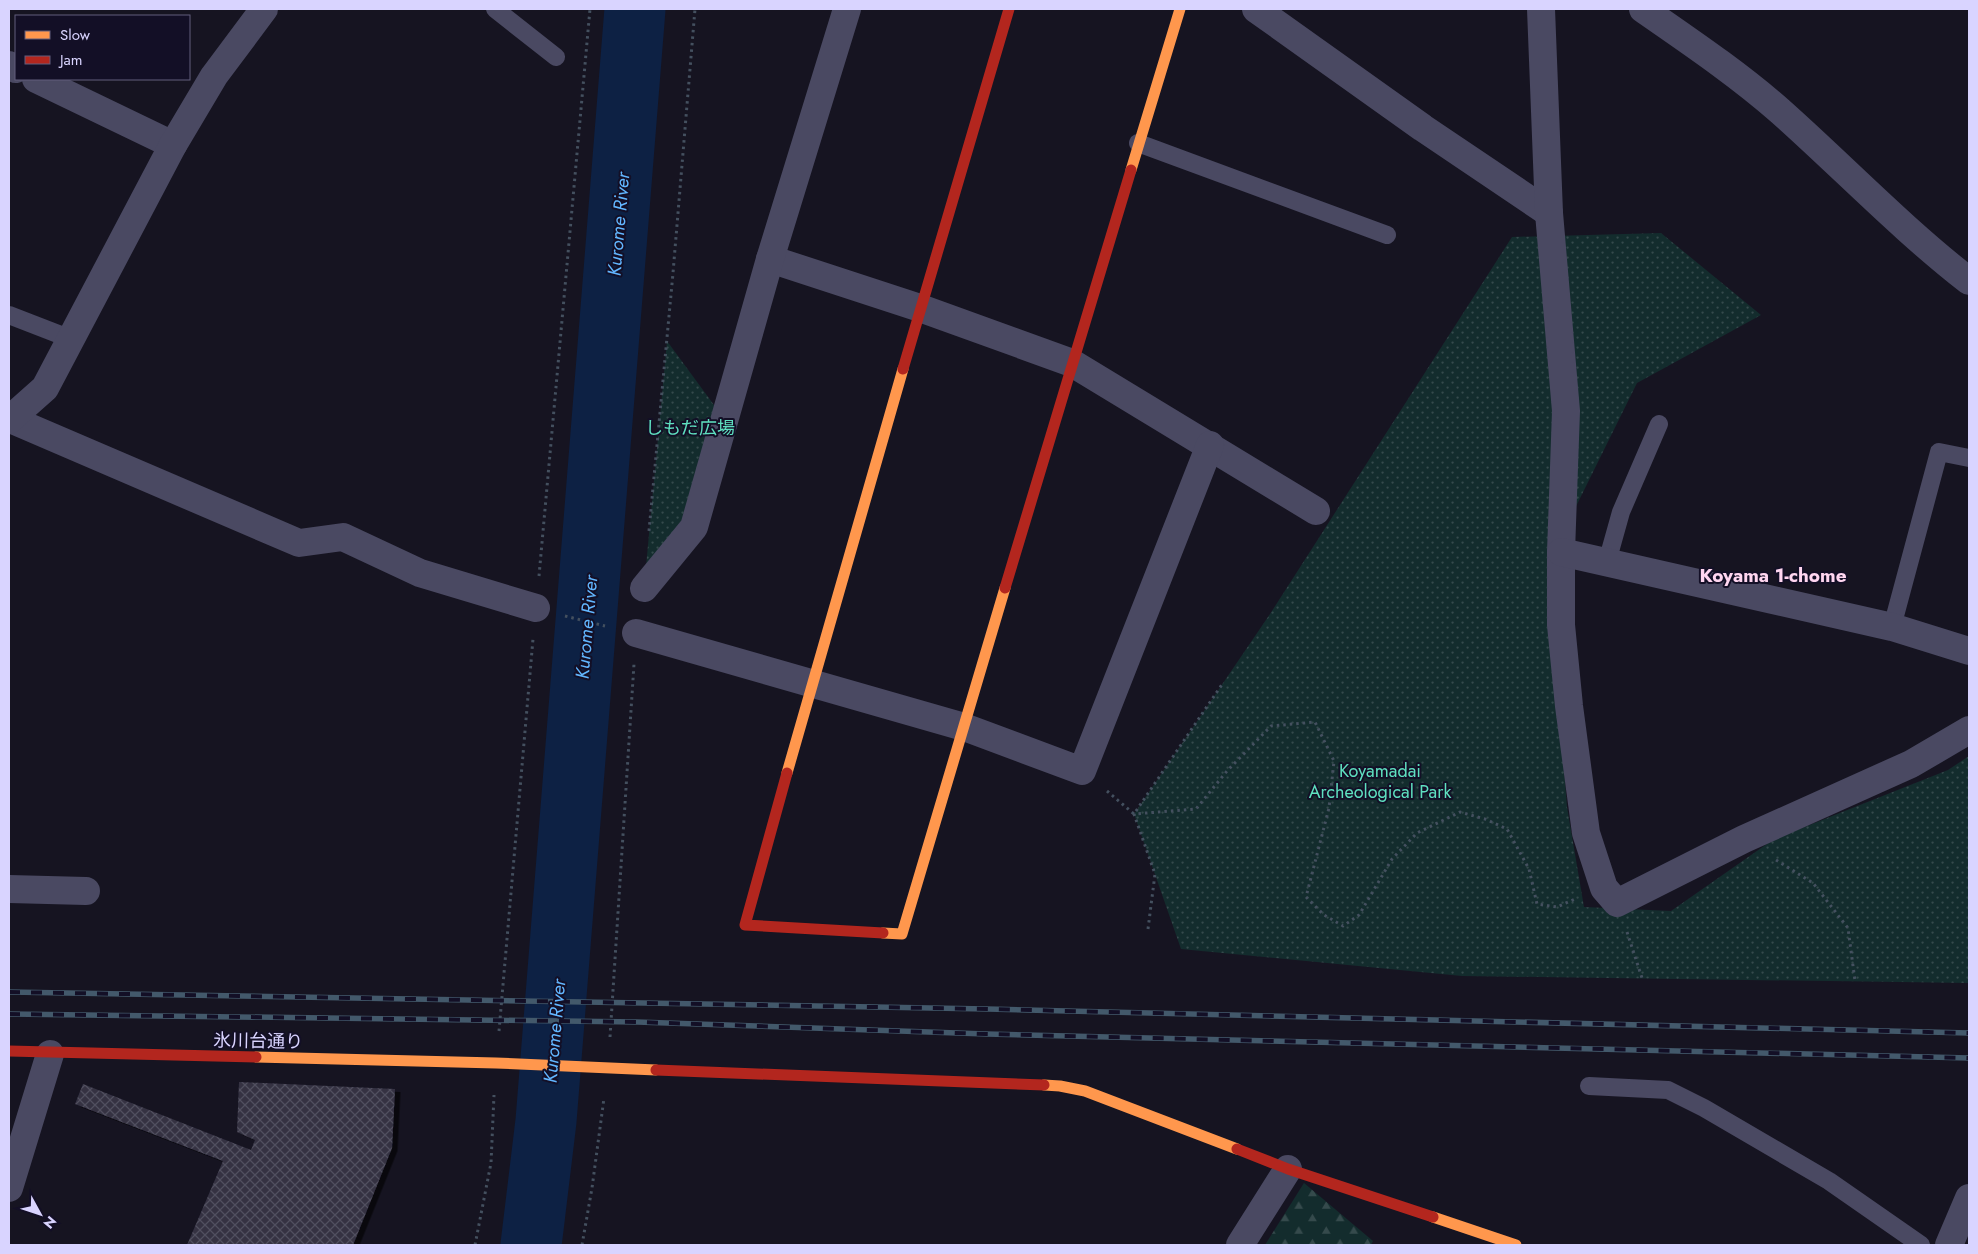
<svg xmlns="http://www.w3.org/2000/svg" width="1978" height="1254" viewBox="0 0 1978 1254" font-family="Jost,'Noto Sans JP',sans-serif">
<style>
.forest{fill:url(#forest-firs)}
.park{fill:url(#park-dots)}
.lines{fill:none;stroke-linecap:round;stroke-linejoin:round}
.river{stroke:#0d2144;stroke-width:61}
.building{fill:url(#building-cross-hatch);filter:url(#shadow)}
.path{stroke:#44505f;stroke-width:3;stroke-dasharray:2.5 4;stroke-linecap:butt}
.lane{stroke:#4a4962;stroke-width:18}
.street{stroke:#4a4962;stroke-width:28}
.slow{stroke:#ff974d;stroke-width:11}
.jam{stroke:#b3261e;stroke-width:11}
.rail-casing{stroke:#43596b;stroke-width:5.5}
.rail{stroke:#130f26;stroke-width:4;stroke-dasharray:11;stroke-linecap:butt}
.labels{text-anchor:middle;stroke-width:4;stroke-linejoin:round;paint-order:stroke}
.park-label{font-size:18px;fill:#5fe0c0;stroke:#130f26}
.street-label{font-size:18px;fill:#d9d4ff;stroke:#130f26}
.water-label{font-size:19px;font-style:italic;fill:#62b6ff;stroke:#130f26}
.neighbourhood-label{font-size:19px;font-weight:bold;fill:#ffd6f0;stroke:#130f26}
</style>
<defs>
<pattern id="forest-firs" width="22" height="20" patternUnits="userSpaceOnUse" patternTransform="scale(1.25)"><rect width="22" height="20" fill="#132c2d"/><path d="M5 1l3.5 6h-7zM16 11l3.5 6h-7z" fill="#354a4c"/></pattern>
<pattern id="park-dots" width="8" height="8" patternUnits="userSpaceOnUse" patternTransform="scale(1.25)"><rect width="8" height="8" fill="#132c2d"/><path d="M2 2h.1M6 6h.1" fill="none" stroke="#354a4c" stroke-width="1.8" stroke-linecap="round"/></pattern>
<pattern id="building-cross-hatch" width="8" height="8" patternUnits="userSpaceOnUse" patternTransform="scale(1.25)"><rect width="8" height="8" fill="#343243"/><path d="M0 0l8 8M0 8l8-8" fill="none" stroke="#514f5f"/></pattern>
<filter id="shadow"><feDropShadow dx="5.5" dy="3" stdDeviation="0" flood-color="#0009"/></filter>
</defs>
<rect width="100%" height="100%" fill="#161421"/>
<polygon class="forest" points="1304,1183 1373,1241 1371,1245 1265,1245"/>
<g class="park">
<polygon points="1661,233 1761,315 1637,383 1548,563 1567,807 1584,907 1671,911 1774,839 1948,770 1969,756 1969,983 1462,976 1181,949 1134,814 1270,614 1512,237"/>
<polygon points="667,341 725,420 694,527 644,588"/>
</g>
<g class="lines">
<polyline class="river" points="531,1245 546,1121 635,9"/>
</g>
<polygon class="building" points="239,1082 395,1089 392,1148 353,1245 187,1245 223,1161 75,1104 83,1084 251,1150 255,1140 237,1132"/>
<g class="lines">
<g class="path">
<polyline points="649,531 673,273 695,9"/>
<polyline points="539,576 590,9"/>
<polyline points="565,616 605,626"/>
<polyline points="1107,791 1134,814 1223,683"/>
<polyline points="1776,860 1813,883 1848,928 1855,981"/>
<polyline points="1148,929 1155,874 1134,814 1196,809 1227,771 1271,726 1315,722 1334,761 1329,808 1306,897 1324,915 1343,926 1359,915 1392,859 1417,833 1460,812 1485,819 1507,829 1529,869 1537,904 1557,907 1575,899"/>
<polyline points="1627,932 1642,978"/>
<polyline points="499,1031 533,639"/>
<polyline points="610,1037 634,664"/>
<polyline points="475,1245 491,1163 494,1095"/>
<polyline points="582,1245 592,1188 604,1098"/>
</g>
<g class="lane">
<polyline points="495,9 556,57"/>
<polyline points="1138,143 1387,235"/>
<polyline points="9,315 71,339"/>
<polyline points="1607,562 1621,512 1659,424"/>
<polyline points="1892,627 1939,452 1969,458"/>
<polyline points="1589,1086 1668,1090 1704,1108 1829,1181 1921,1245"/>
</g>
<g class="street">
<polyline points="1256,9 1423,128 1549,213"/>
<polyline points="1541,9 1549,213 1566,411 1561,552 1561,625 1569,706 1586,833 1604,888 1617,903 1744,839 1911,764 1969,730"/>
<path d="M 1643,9 C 1689,41 1738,74 1780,111 C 1843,167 1902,229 1969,281"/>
<polyline points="9,65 16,69"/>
<polyline points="36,79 173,145"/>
<polyline points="770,259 920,308 1072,363 1316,511"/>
<polyline points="10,419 299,543 343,537 420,573 536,608"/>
<polyline points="9,420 45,388 173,145 214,76 264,9"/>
<polyline points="1561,552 1892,627 1969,651"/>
<polyline points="644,588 694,527 770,259 847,9"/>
<polyline points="636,633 964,727 1082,771 1210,445"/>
<polyline points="9,889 86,891"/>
<polyline points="9,1188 50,1054"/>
<polyline points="1240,1245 1288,1169"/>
<polyline points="1949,1245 1969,1198"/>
</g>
<g class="slow">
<polyline points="1131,170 1180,9"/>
<polyline points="787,773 903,369"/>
<polyline points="883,933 902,934 1005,588"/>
<polyline points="256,1057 496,1063 656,1070"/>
<polyline points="1044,1085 1060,1086 1085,1091 1237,1149"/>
<polyline points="1433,1217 1516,1245"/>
</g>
<g class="jam">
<polyline points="903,369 1009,9"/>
<polyline points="1005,588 1131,170"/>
<polyline points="787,773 745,925 883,933"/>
<polyline points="9,1051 256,1057"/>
<polyline points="656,1070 1044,1085"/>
<polyline points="1237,1149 1288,1169 1433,1217"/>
</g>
<g class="rail-casing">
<g id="rail">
<polyline points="9,992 987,1009 1969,1033"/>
<polyline points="9,1014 637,1022 986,1034 1969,1058"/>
</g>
</g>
<use href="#rail" class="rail"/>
</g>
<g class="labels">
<g class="park-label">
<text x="690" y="434">しもだ広場</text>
<text x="1380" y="777">Koyamadai<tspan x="1380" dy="21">Archeological Park</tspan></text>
</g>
<g class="street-label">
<text transform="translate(258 1041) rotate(1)" y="6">氷川台通り</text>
</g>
<g class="water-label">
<text transform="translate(618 224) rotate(-85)" y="7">Kurome River</text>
<text transform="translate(586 627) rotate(-85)" y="7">Kurome River</text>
<text transform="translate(554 1031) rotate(-85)" y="7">Kurome River</text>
</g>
<g class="neighbourhood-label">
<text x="1773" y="582">Koyama 1-chome</text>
</g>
</g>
<rect width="1978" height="1254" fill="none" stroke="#d9d4ff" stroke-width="20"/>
<rect x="15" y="15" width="175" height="65" fill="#130f26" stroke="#625e7d"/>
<rect x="25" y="31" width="25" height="8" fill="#ff974d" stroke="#625e7d"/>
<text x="60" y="40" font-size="15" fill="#d9d4ff">Slow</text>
<rect x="25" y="56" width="25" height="8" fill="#b3261e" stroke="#625e7d"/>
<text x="60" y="65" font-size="15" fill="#d9d4ff">Jam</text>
<g transform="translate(40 1214) rotate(130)" stroke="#130f26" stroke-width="4" paint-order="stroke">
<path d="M0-4L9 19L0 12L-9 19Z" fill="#d9d4ff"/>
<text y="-8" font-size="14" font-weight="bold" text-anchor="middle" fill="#d9d4ff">N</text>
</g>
</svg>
